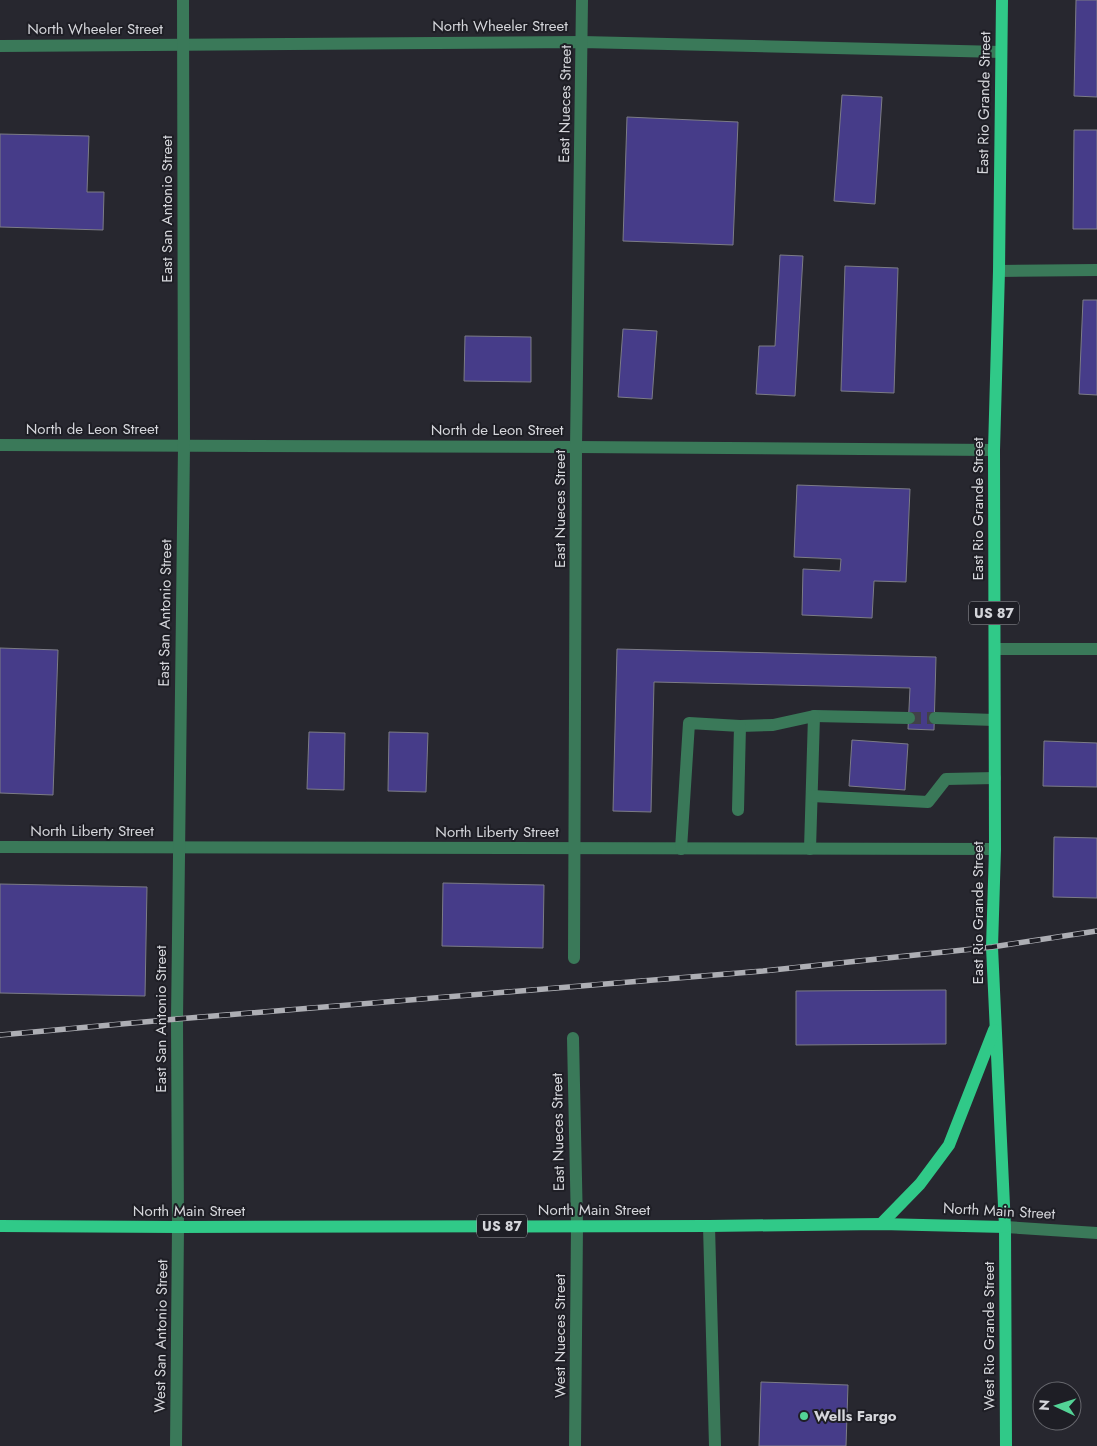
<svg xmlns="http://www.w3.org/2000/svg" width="1097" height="1446" viewBox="0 0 1097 1446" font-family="Jost,sans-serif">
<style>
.building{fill:#463c89;stroke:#7c7c86}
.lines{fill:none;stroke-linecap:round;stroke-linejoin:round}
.minor-tunnel{stroke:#414149;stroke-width:12;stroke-dasharray:12 6;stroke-linecap:butt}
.minor{stroke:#3a7959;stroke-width:12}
.major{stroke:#30c988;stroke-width:12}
.rail-casing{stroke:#adaeb4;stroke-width:5.5}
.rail{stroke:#1e1e25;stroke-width:4;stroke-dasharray:11;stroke-linecap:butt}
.poi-dot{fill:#53d396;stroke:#1e1e25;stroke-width:2}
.labels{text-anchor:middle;stroke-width:4;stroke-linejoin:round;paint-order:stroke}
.shield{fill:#1e1e25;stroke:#9e9fa4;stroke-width:1}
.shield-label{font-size:14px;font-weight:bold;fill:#d5d6db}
.street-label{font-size:15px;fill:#d5d6db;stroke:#1e1e25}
.poi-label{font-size:15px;font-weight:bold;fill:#d5d6db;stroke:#1e1e25;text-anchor:start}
</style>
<rect width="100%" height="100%" fill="#27272f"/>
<g class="building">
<polygon points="1076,0 1097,0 1097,97 1074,96"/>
<polygon points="842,95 882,97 875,204 834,201"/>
<polygon points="627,117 738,122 733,245 623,241"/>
<polygon points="1074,130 1097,130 1097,229 1073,229"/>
<polygon points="0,134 89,136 87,192 104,192 103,230 0,227"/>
<polygon points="780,255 803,256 795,396 756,394 759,346 775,346"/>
<polygon points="845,266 898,268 894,393 841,391"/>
<polygon points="1083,300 1097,300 1097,395 1079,394"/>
<polygon points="623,329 657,331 652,399 618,397"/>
<polygon points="465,336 531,337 531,382 464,381"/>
<polygon points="797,485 910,489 906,582 874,581 872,618 802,615 803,569 840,571 841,559 794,557"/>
<polygon points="0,648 58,650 53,795 0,793"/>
<polygon points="617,649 936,657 934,730 908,729 910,688 654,682 651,812 613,811"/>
<polygon points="309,732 345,733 344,790 307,789"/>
<polygon points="389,732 428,733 426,792 388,791"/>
<polygon points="852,740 908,744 905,790 849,786"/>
<polygon points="1044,741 1097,743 1097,787 1043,786"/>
<polygon points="1054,837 1097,838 1097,898 1053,897"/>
<polygon points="443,883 544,885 543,948 442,946"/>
<polygon points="0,884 147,887 145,996 0,993"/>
<polygon points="946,990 946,1044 796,1045 796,991"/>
<polygon points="761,1382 848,1385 846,1446 759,1446"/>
</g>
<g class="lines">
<polyline class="minor-tunnel" points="909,718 935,718"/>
<g class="minor">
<polyline points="0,46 582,42 1001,52"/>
<polyline points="999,271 1097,270"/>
<polyline points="0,445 576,447 994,450"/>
<polyline points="995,649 1097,649"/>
<polyline points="814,716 909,718"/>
<polyline points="935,718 994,720"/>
<polyline points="740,726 773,725 814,716 810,849"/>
<polyline points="812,796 928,802 946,779 995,778"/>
<polyline points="0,847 995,849"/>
<polyline points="681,849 689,723 740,726 738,810"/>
<polyline points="574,958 576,447 582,0"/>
<polyline points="573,1038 577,1226 575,1446"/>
<polyline points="709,1226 715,1446"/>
<polyline points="1005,1227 1097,1233"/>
<polyline points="176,1446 178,1227 177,1019 184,446 183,0"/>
</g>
<g class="major">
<polyline points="1002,0 999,271 994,450 995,849 992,947 1005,1227 1006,1446"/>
<polyline points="881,1224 920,1184 949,1145 994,1030"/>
<polyline points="0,1226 178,1227 709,1226 881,1224 1005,1227"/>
</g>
<g class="rail-casing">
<polyline id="rail" points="0,1035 177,1019 763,971 992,947 1097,931"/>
</g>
<use href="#rail" class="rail"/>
</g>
<circle class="poi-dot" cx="804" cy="1416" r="5"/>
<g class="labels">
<g class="shield">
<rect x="969" y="601.5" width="50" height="23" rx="4"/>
<rect x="477" y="1214.5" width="50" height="23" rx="4"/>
</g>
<g class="shield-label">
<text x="994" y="618">US 87</text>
<text x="502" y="1231">US 87</text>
</g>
<g class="street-label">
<text x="500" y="31">North Wheeler Street</text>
<text x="95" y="34">North Wheeler Street</text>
<text transform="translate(984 103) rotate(-89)" y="5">East Rio Grande Street</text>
<text transform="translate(565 104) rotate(-89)" y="5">East Nueces Street</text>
<text transform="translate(167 209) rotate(-90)" y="5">East San Antonio Street</text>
<text x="92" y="434">North de Leon Street</text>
<text x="497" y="435">North de Leon Street</text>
<text transform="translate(560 509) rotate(-90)" y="5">East Nueces Street</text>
<text transform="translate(978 509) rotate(-90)" y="5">East Rio Grande Street</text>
<text transform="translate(165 613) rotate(-89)" y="5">East San Antonio Street</text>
<text x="92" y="836">North Liberty Street</text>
<text x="497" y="837">North Liberty Street</text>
<text transform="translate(978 913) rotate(-90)" y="5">East Rio Grande Street</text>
<text transform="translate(161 1019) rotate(-90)" y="5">East San Antonio Street</text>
<text transform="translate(558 1132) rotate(-91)" y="5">East Nueces Street</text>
<text x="594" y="1215">North Main Street</text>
<text x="189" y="1216">North Main Street</text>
<text transform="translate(999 1211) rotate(3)" y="5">North Main Street</text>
<text transform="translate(161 1336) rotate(-89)" y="5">West San Antonio Street</text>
<text transform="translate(560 1336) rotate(-90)" y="5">West Nueces Street</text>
<text transform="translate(989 1336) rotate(-90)" y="5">West Rio Grande Street</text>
</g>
<g class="poi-label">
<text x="814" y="1421">Wells Fargo</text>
</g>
</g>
<g transform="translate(1057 1406) rotate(274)"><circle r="24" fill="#1e1e25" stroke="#67686e"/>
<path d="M0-4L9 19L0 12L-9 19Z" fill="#53d396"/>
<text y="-8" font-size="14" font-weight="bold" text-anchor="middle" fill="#d5d6db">N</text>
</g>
</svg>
